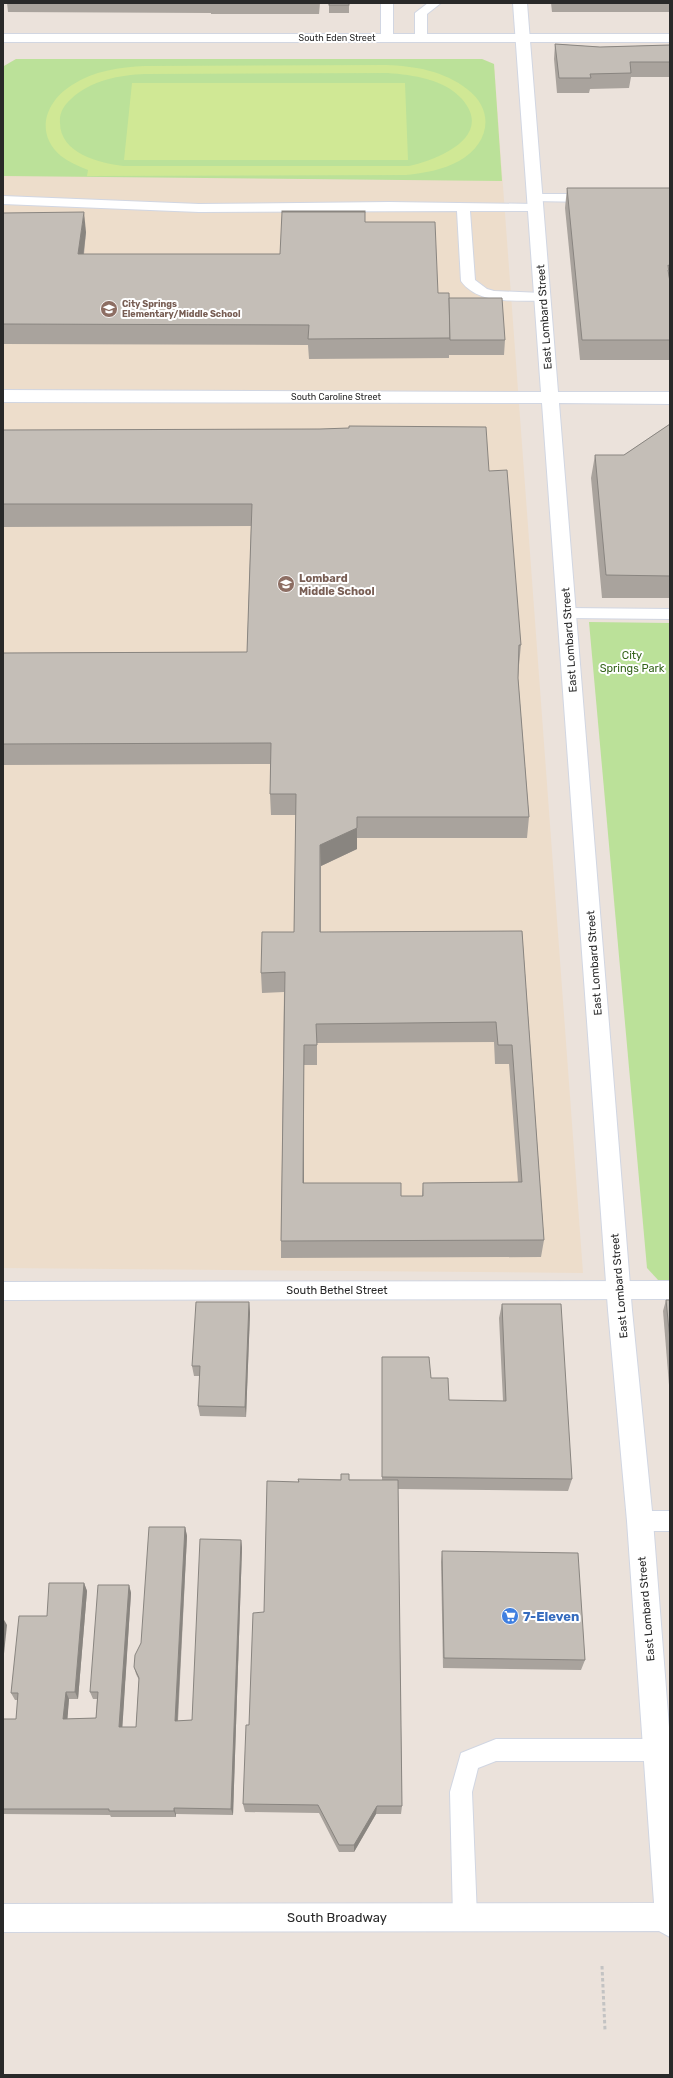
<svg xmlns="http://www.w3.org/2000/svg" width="673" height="2078" viewBox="0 0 673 2078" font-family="Rubik,sans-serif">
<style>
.education{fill:#edddcb}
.green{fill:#bbe199}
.pitch{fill:#d0e895;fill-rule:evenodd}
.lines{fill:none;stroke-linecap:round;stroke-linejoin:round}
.lane-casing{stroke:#d1d6e2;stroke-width:2}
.street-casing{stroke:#d1d6e2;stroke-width:2}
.secondary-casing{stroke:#d1d6e2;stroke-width:2}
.path{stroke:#c3c3c3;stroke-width:3;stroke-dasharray:3.5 2.5;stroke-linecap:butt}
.lane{fill:#fff;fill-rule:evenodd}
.street{fill:#fff;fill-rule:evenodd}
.secondary{fill:#fff;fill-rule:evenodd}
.wall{fill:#a9a39d;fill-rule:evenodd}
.shaded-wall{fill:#898580}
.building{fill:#c4beb7;stroke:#898580;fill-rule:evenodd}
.labels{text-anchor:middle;stroke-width:4;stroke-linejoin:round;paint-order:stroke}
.far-street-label{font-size:9px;fill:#292929;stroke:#fff}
.far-education-label{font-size:9px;font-weight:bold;fill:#785e54;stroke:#fff;text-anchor:start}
.street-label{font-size:11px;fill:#292929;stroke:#fff}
.education-label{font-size:11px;font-weight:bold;fill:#785e54;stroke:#fff;text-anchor:start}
.park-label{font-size:11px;fill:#35651b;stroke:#fff}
.near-shop-label{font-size:13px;font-weight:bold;fill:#366cbe;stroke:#fff;text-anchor:start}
.near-street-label{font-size:13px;fill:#292929;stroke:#fff}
</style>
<rect width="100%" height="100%" fill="#ebe2db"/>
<polygon class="education" points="16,59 482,59 494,64 583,1273 3,1268 3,69 4,66"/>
<g class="green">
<polygon points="16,59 482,59 494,64 502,181 3,176 3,69 4,66"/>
<polygon points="589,622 670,623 670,1280 659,1281 647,1268"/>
</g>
<g class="pitch">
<path d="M 386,65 C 415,66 444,71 467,89 C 496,111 489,144 459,161 C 443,170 424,173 406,175 L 87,176 L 88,170 C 78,166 69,162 61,156 C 34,133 46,101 72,85 C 93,71 120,67 145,66 ZM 388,73 C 413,75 444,79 462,99 C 495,137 437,160 409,166 L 123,166 C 99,163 60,153 60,123 C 59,113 64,105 71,99 C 91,80 120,75 145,74 Z"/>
<polygon points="132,83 405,83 408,160 124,160"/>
</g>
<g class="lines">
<g class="lane-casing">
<g id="lane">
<polygon points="381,3 393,3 393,38 387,42 381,38"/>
<polygon points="428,3 441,3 427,14 427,38 421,42 415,38 415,13"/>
<polygon points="535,194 591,194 597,198 591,202 531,201 529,198 531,195"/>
<path d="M 3,196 L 199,204 L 389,202 L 536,204 L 541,205 L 542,208 L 541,211 L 470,211 L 475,280 L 487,289 L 494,291 L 542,293 L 547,294 L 549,297 L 547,300 L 542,301 C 516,300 478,305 461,281 L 457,211 L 199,212 L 3,204 Z"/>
<polygon points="567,608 670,609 670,619 567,618 562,617 559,613 562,609"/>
<polygon points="670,1281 670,1299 3,1300 3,1282"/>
<polygon points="640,1511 670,1511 670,1531 640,1531 633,1528 629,1521 633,1514"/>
<polygon points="496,1739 657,1739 665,1742 668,1750 665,1758 657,1761 496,1761 478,1768 472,1792 477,1917 473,1925 465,1929 457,1925 453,1917 450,1792 461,1753"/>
</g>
</g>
<g class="street-casing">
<rect id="street" x="3" y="34" width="667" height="8"/>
</g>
<g class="secondary-casing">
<polygon id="secondary" points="513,3 527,3 558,392 670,392 670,404 559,403 632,1310 653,1521 670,1740 670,1937 659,1931 3,1932 3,1904 654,1903 627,1521 608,1310 542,403 3,402 3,390 541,392"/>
</g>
<polyline class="path" points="602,1966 605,2030"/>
<use href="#lane" class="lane"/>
<use href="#street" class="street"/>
<use href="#secondary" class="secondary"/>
</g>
<g class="wall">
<polygon points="7,3 320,3 319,14 211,14 211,13 8,12"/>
<rect x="329" y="3" width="20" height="10"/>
<polygon points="551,3 670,3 670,12 552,12"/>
<polygon points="555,44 600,47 670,45 670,77 631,77 629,88 590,89 589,93 557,93 554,59"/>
<polygon points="567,188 670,188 670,360 580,360 565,208"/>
<polygon points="3,213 86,232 84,254 280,254 365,222 438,293 449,298 505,340 504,355 449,355 449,358 309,359 308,345 3,344"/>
<polygon points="670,424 670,598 602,598 591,478 595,455 624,455"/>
<path d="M 3,430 L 489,471 L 521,645 L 519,665 L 518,678 L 529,817 L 527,838 L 357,838 L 357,849 L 321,866 L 321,932 L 522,931 L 544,1240 L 541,1257 L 281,1258 L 281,1241 L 284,992 L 262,993 L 261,973 L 294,932 L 296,815 L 271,815 L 270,794 L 270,764 L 3,765 L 3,653 L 247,652 L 251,526 L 3,527 ZM 494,1042 L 495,1064 L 509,1064 L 518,1182 L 423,1183 L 422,1196 L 401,1196 L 304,1183 L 304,1065 L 317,1065 L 317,1043 Z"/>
<polygon points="666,1300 670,1300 670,1385 669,1385 663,1311"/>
<polygon points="249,1302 250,1313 246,1417 200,1416 198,1406 200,1376 194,1376 192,1366"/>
<polygon points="502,1304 572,1479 568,1491 398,1489 402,1806 401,1814 376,1814 354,1852 339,1852 319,1813 245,1812 243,1804 249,1725 264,1612 298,1482 298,1479 382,1480 382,1357 431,1378 449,1400 503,1401 499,1318"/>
<polygon points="185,1527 187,1536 178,1721 192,1720 241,1540 242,1548 233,1815 176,1814 176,1817 111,1817 110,1815 3,1814 3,1719 16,1719 18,1700 15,1700 11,1693 47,1616 84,1583 87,1591 78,1699 69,1699 67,1719 96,1718 97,1699 93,1699 90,1692 129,1585 131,1593 122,1727 136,1727 139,1680 136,1674 134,1667 141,1643"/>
<polygon points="442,1551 585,1660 581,1670 443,1668 441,1562"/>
</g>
<g class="shaded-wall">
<polygon points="84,212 86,232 81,274 78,254"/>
<polygon points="357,828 357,849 321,866 320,845"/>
<polygon points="304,1045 304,1201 303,1183"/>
<polygon points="249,1302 250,1313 246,1417 245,1407"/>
<polygon points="185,1527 187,1536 177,1728 175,1721"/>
<polygon points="241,1540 242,1548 233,1815 231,1809"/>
<polygon points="84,1583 87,1591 78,1699 75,1692"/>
<polygon points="129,1585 131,1593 122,1733 119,1727"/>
<polygon points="3,1618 7,1625 3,1663"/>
<polygon points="66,1692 69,1699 67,1725 63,1719"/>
<polygon points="377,1806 376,1814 354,1852 354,1845"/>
<polygon points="174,1808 176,1814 176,1817 174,1811"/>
</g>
<g class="building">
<rect x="329" y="3" width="20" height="2"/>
<polygon points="555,44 600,47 670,45 670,62 630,62 631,73 590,74 591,78 559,78"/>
<polygon points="567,188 670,188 670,266 668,265 670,282 670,340 582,340"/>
<rect x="282" y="211" width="83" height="1"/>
<polygon points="84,212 78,254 280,254 282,212 365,212 365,222 435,222 438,293 449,293 450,338 308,339 309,325 3,324 3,213"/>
<polygon points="668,270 670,270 670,282"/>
<polygon points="449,298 502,298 505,340 450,340"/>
<polygon points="670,424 670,576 606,575 595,455 624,455"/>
<path d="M 349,426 L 486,427 L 489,471 L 507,470 L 521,645 L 519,645 L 518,678 L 529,817 L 357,817 L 357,828 L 320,845 L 320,932 L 522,931 L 544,1240 L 281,1241 L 285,972 L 261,973 L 262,932 L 294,932 L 296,794 L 270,794 L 271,743 L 3,744 L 3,653 L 247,652 L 252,504 L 3,504 L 3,430 L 320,429 L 349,428 ZM 496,1022 L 498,1045 L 512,1045 L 522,1182 L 423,1183 L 423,1196 L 401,1196 L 401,1183 L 303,1183 L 304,1045 L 317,1045 L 316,1024 Z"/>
<polygon points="666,1300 670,1300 670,1340"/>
<polygon points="196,1302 249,1302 245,1407 198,1406 200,1366 192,1366"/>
<polygon points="502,1304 561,1304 572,1479 382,1477 382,1357 429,1357 431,1378 448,1378 449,1400 506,1401"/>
<polygon points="341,1474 349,1474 349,1480 398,1480 402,1806 377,1806 354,1845 339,1845 318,1805 243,1804 246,1725 249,1725 253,1613 264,1612 267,1481 299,1482 298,1479 341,1480"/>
<polygon points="149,1527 185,1527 175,1721 192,1720 200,1539 241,1540 231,1809 174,1808 174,1811 109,1811 109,1809 3,1809 3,1719 16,1719 18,1693 11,1693 19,1616 47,1616 49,1583 84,1583 75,1692 66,1692 63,1719 96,1718 98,1692 90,1692 98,1585 129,1585 119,1727 136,1727 139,1678 134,1667 135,1655 141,1643"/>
<polygon points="442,1551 578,1553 585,1660 444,1658"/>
</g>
<defs>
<g id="school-disc" transform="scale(0.9)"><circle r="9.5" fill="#8d6e63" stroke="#fff"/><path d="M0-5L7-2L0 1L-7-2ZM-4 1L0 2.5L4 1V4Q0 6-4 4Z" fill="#fff"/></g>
<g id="supermarket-disc" transform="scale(0.9)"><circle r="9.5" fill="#3f7fe0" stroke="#fff"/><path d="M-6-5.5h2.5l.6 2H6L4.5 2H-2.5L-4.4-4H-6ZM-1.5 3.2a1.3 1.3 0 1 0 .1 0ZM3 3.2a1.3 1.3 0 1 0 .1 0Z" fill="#fff"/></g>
</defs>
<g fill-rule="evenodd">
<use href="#school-disc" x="109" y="309"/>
<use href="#school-disc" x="286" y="584"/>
<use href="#supermarket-disc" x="510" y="1616"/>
</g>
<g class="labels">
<g class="far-street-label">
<text x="337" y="41">South Eden Street</text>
<text x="336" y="400">South Caroline Street</text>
</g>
<g class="far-education-label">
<text x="122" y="307">City Springs<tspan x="122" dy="10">Elementary/Middle School</tspan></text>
</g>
<g class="street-label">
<text transform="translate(544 317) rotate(-94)" y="4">East Lombard Street</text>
<text transform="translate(569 640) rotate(-94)" y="4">East Lombard Street</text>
<text transform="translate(594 963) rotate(-94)" y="4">East Lombard Street</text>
<text transform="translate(619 1286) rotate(-95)" y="4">East Lombard Street</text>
<text x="337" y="1294">South Bethel Street</text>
<text transform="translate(646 1609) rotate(-95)" y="4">East Lombard Street</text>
</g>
<g class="education-label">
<text x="299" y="582">Lombard<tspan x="299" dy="13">Middle School</tspan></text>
</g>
<g class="park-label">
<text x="632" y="659">City<tspan x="632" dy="13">Springs Park</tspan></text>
</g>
<g class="near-shop-label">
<text x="523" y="1621">7-Eleven</text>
</g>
<g class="near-street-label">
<text x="337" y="1922">South Broadway</text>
</g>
</g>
<rect width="673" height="2078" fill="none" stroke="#292929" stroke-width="8"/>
</svg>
